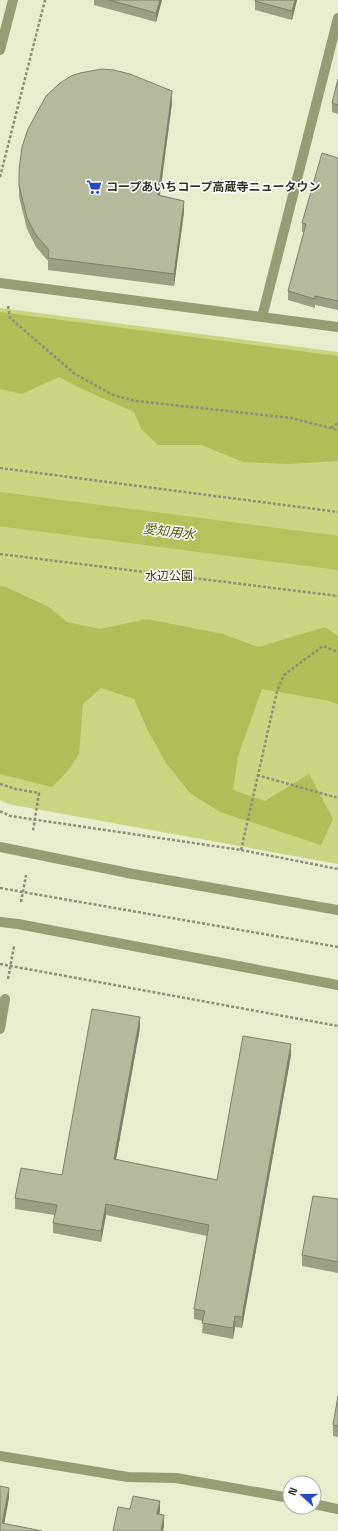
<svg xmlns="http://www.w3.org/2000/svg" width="338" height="1531" viewBox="0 0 338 1531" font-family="'Space Grotesk','Noto Sans JP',sans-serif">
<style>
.green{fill:#c9d580}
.forest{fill:#b1be57}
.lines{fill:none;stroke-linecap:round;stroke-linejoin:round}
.canal{stroke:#b5c25b;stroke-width:34}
.path{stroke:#8d917b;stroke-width:2.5;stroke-dasharray:3 2;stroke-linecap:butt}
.service{stroke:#969c73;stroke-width:10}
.minor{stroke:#969c73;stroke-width:10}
.tertiary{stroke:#969c73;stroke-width:10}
.wall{fill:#9ba085}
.shaded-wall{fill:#7e826c}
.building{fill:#b4ba9b;stroke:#7e826c}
.labels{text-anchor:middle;stroke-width:3;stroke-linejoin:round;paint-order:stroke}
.poi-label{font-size:12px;font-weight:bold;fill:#323427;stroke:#fff;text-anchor:start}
.park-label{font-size:12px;fill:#303508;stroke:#fff}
.water-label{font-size:13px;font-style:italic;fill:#4f5707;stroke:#fff}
</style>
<rect width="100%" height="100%" fill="#e7edcd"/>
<polygon class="green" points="0,308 338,352 338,864 8,804 0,800"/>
<g class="forest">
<polygon points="0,312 338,356 338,461 287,464 243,462 201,445 158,445 141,429 134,412 82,389 59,377 22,394 0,389"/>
<polygon points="0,586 6,587 49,607 67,622 100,629 147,619 223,634 258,647 325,627 338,636 338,704 329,701 262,689 238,756 233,790 265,801 309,774 333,819 321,845 220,812 190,793 166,763 148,731 134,699 101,688 83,704 79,754 68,771 52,787 0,774"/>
</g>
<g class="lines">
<polyline class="canal" points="0,509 338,553"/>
<g class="path">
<polyline points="0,177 45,0"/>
<polyline points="8,306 10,318 75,374 113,395 136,401 291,418 338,430"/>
<polyline points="331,428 338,423"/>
<polyline points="0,468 338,512"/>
<polyline points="0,554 338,596"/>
<polyline points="257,775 338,798"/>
<polyline points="0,784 16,789 39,793 33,831"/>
<polyline points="0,811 10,816 241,850 338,869"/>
<polyline points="241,850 277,691 284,675 323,646 338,652"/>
<polyline points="0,888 338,947"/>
<polyline points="21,902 26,875"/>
<polyline points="0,964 338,1026"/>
<polyline points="8,979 14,946"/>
</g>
<g class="service">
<polyline points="0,1029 5,999"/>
<polyline points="0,1456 128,1477 176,1478 290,1498"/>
<polyline points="314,1504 338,1509"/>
</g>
<g class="minor">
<polyline points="0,283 338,327"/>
<polyline points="262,317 338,18"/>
<polyline points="0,922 18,924 338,985"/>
</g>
<g class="tertiary">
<polyline points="0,50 13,0"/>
<polyline points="0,847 133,874 338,910"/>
</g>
</g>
<g class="wall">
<polygon points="94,0 162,0 156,22 94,5"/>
<polygon points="255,0 297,0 292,20 255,10"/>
<polygon points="338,79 338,114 332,112 332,103"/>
<polygon points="172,103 160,195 184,212 174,286 48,270 48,261 36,247 27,229 19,197 19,170"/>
<polygon points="338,158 338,310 315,305 315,308 288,300 288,291 304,232 302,232 302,223"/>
<polygon points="140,1028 116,1160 217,1180 291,1055 242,1328 235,1327 233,1339 202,1333 203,1321 194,1319 194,1309 207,1236 106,1215 101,1242 53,1233 53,1223 55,1215 15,1209 15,1198 62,1175"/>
<polygon points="338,1199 338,1273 302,1266 302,1255"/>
<polygon points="338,1396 338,1437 333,1436 333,1425"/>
</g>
<g class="shaded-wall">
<polygon points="160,0 162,0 156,22 156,13"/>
<polygon points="295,0 297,0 292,20 292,11"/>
<polygon points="172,91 172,103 158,207 158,195"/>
<polygon points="184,201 184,212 174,286 174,274"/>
<polygon points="140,1017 140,1028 114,1170 114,1159"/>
<polygon points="291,1044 291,1055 242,1328 242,1317"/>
<polygon points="106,1204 106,1215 101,1242 101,1231"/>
<polygon points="235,1316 235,1327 233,1339 233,1328"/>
<polygon points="9,1488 9,1498 3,1531 2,1523"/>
<polygon points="160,1501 160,1511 157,1525 157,1514"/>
<polygon points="164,1515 164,1526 163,1531 161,1531"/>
</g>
<g class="building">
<polygon points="109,0 160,0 156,13"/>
<polygon points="255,0 295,0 292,11 255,1"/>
<polygon points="102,69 114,70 130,74 172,91 158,195 184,201 174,274 48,258 49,250 36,235 27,218 19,185 19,170 22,147 28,129 46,96 60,83 71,76 80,73"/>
<polygon points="338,79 338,105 332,103"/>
<polygon points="322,153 338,158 338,301 315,296 315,299 288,291 306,224 302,223"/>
<polygon points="92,1009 140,1017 114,1159 217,1180 243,1036 291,1044 242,1317 235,1316 233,1328 202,1323 205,1311 194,1309 209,1225 106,1204 101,1231 53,1223 57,1205 15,1198 21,1168 62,1175"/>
<polygon points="313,1196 338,1199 338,1262 302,1255"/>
<polygon points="338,1396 338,1426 333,1425"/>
<polygon points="0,1486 9,1488 2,1523 42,1531 0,1531"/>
<polygon points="133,1496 160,1501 157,1514 164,1515 161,1531 113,1531 118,1507 130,1509"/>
</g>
<defs>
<g id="supermarket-bare" transform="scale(1.2)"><path d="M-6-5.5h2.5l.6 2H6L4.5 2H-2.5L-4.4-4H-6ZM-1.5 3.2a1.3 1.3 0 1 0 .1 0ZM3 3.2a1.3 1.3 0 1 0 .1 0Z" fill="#264bba" stroke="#fff" stroke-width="2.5" paint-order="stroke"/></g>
</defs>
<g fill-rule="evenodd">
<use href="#supermarket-bare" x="94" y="187"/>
</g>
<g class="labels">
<g class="poi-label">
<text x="106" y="191">コープあいちコープ高蔵寺ニュータウン</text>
</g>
<g class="park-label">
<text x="169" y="580">水辺公園</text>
</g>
<g class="water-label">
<text transform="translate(169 531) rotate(7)" y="5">愛知用水</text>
</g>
</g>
<g transform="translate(302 1495) rotate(291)"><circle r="19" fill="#ffffff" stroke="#adaea9"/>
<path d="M0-3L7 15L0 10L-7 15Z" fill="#264bba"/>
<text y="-6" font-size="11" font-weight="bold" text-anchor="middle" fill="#323427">N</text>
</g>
</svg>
